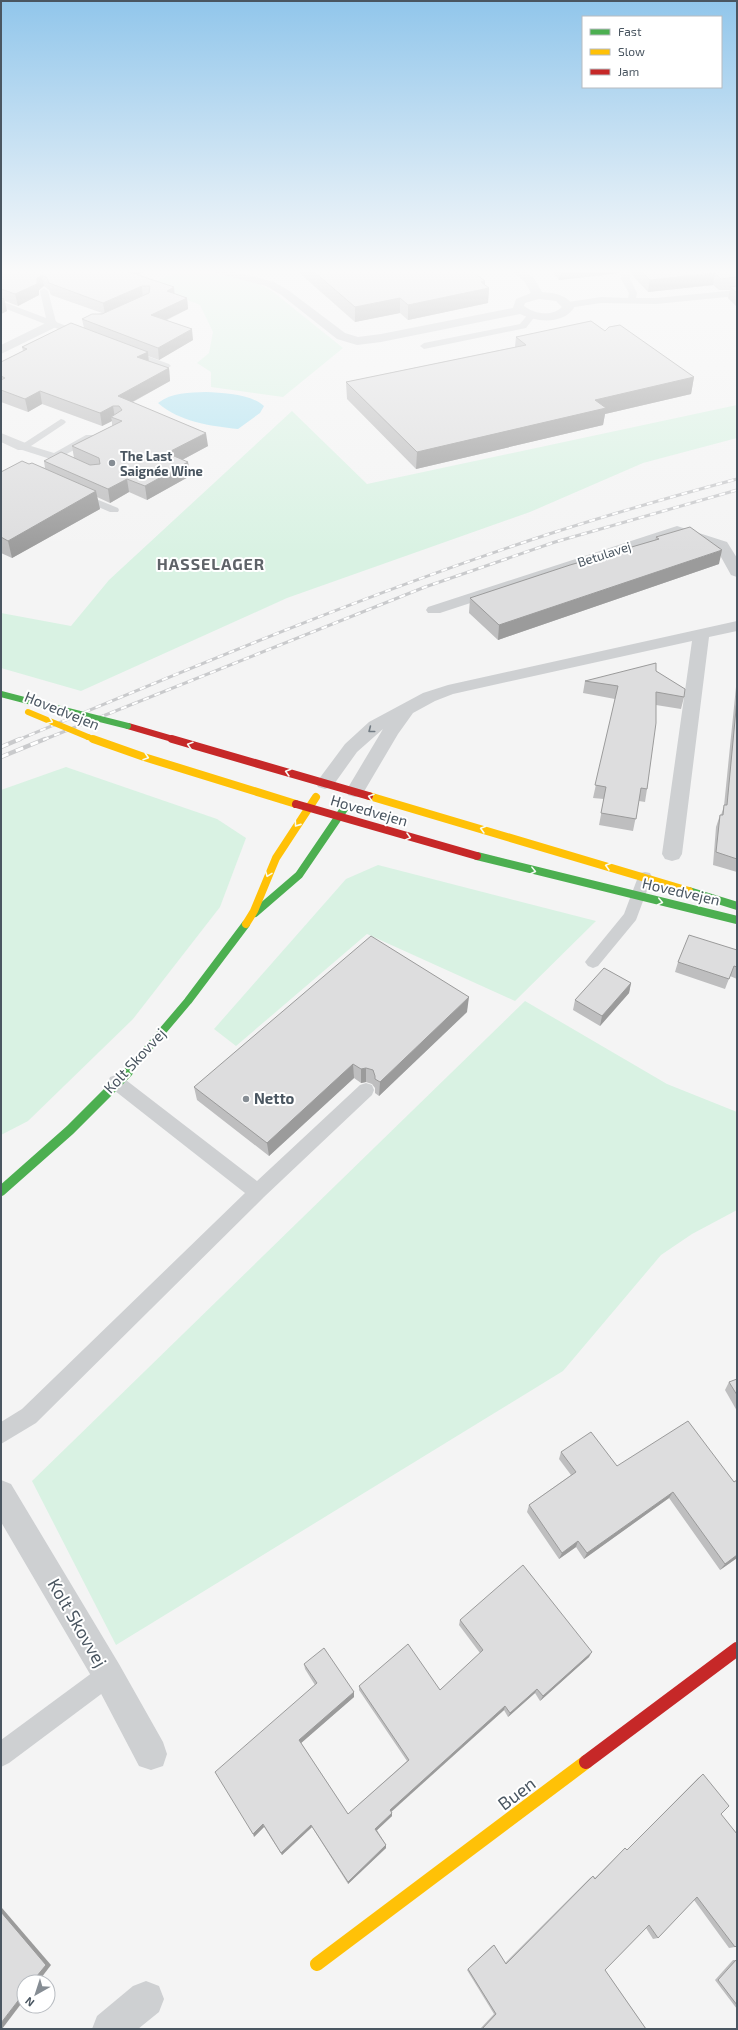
<svg xmlns="http://www.w3.org/2000/svg" width="738" height="2030" viewBox="0 0 738 2030" font-family="'Exo 2',sans-serif">
<style>
.green{fill:#d9f2e3}
.water{fill:#aee2f0}
.lines{fill:none;stroke-linecap:round;stroke-linejoin:round}
.lane{fill:#ced0d2;fill-rule:evenodd}
.street{fill:#ced0d2;fill-rule:evenodd}
.fast-far2{stroke:#4caf50;stroke-width:6}
.fast-far1{stroke:#4caf50;stroke-width:8}
.fast{stroke:#4caf50;stroke-width:10}
.slow-far2{stroke:#ffc107;stroke-width:6}
.slow-far1{stroke:#ffc107;stroke-width:8}
.slow{stroke:#ffc107;stroke-width:14}
.jam-far2{stroke:#c62828;stroke-width:6}
.jam-far1{stroke:#c62828;stroke-width:8}
.jam{stroke:#c62828;stroke-width:14}
.rail-far1-casing{stroke:#c9cacc;stroke-width:3}
.rail-casing{stroke:#c9cacc;stroke-width:4.5}
.rail-far1{stroke:#fff;stroke-width:2;stroke-dasharray:6;stroke-linecap:butt}
.rail{stroke:#fff;stroke-width:3;stroke-dasharray:8;stroke-linecap:butt}
.fast-bridge{stroke:#4caf50;stroke-width:6}
.slow-bridge{stroke:#ffc107;stroke-width:6}
.wall{fill:#bebebf}
.shaded-wall{fill:#9b9b9b}
.building{fill:#ddddde;stroke:#9b9b9b}
.oneway{stroke:#f6fbf6}
.oneway2{stroke:#727b83}
.poi-dot{fill:#868d94;stroke:#fff;stroke-width:1.5}
.labels{text-anchor:middle;stroke-width:4;stroke-linejoin:round;paint-order:stroke}
.far-poi-label{font-size:13px;font-weight:bold;fill:#4a5661;stroke:#fff;text-anchor:start}
.far-street-label{font-size:13px;fill:#4a5661;stroke:#fff}
.street-label{font-size:15px;fill:#4a5661;stroke:#fff}
.poi-label{font-size:15px;font-weight:bold;fill:#4a5661;stroke:#fff;text-anchor:start}
.far-district-label{font-size:16px;font-weight:bold;letter-spacing:1px;fill:#5f6368;stroke:#fff}
.near-street-label{font-size:18px;fill:#4a5661;stroke:#fff}
</style>
<rect width="100%" height="100%" fill="#f4f4f4"/>
<g class="green">
<polygon points="184,270 215,274 255,282 272,291 343,348 283,397 211,387 211,372 197,363 209,353 213,332 200,305 148,284"/>
<polygon points="737,405 737,438 643,463 530,512 287,598 81,691 1,668 1,613 71,626 109,580 292,411 367,484"/>
<polygon points="66,767 217,819 246,838 220,907 133,1019 28,1121 1,1135 1,790"/>
<polygon points="378,865 596,921 515,1001 367,934 236,1046 214,1029 346,879"/>
<polygon points="525,1001 667,1084 737,1112 737,1210 692,1234 661,1255 563,1371 116,1645 32,1481"/>
</g>
<path class="water" d="M 206,392 C 224,393 251,394 264,406 L 260,413 L 238,429 C 210,426 180,422 158,403 C 172,392 189,393 206,392 Z"/>
<g class="lines">
<g class="lane">
<polygon points="524,270 542,270 521,275 517,273"/>
<polygon points="622,270 630,270 630,279 637,293 636,298 656,298 737,290 737,296 656,304 601,303 568,308 564,305 568,302 601,297 628,298 629,293 621,279"/>
<polygon points="44,288 48,291 56,322 85,333 85,337 79,337 1,307 1,301 46,318 40,291"/>
<polygon points="532,312 536,315 526,328 424,349 420,346 424,343 520,324 529,313"/>
<polygon points="128,349 169,364 171,366 166,369 163,368 125,354 125,350"/>
<polygon points="61,419 64,420 66,422 64,424 31,446 54,453 86,435 94,435 95,437 94,439 63,456 72,461 71,463 63,463 19,449 18,447"/>
<polygon points="79,492 118,508 119,510 118,512 110,512 75,497 74,495"/>
<polygon points="645,872 650,873 652,877 636,920 598,966 593,968 588,966 585,962 588,958 624,914 638,877 640,873"/>
<polygon points="116,1075 122,1077 257,1181 360,1085 366,1083 372,1085 374,1090 372,1095 264,1197 36,1423 1,1444 1,1422 22,1409 245,1193 110,1087 108,1082 110,1077"/>
<polygon points="108,1664 116,1667 119,1675 116,1683 9,1763 1,1767 1,1740 100,1667"/>
</g>
<g class="street">
<path d="M 210,270 L 229,270 L 274,282 L 288,290 L 345,333 L 358,337 L 381,334 L 513,308 L 516,299 L 531,293 L 524,281 L 511,270 C 531,270 533,276 542,292 C 555,293 569,295 574,308 C 562,325 536,322 520,314 L 381,342 L 357,345 L 337,339 L 280,294 L 266,286 L 212,272 ZM 539,299 L 556,301 L 562,307 C 552,317 534,314 524,306 L 525,303 Z"/>
<polygon points="52,320 56,321 58,324 56,327 1,354 1,345"/>
<polygon points="1,433 28,444 30,447 28,450 18,450 1,442"/>
<polygon points="677,526 727,542 737,558 737,577 731,575 716,548 677,535 440,613 428,613 426,610 428,607"/>
<polygon points="737,621 737,631 709,637 682,854 679,859 672,861 665,859 662,854 692,641 453,694 435,701 413,713 398,734 362,795 355,797 348,795 346,791 383,729 357,752 332,787 325,789 318,787 316,783 345,744 369,722 423,693 448,685"/>
<polygon points="1,1480 11,1484 119,1664 163,1742 167,1754 163,1766 151,1770 139,1766 97,1686 1,1522"/>
<polygon points="146,1981 159,1986 164,1999 159,2012 138,2029 92,2029 97,2016 133,1986"/>
</g>
<polyline class="fast-far2" points="1,694 28,701"/>
<g class="fast-far1">
<polyline points="477,856 737,920"/>
<polyline points="689,891 737,906"/>
<polyline points="255,913 299,875 346,806"/>
<polyline points="127,1073 188,1001 246,924"/>
</g>
<polyline class="fast" points="1,1191 70,1130 128,1072"/>
<polyline class="slow-far2" points="88,737 96,740"/>
<g class="slow-far1">
<polyline points="93,739 144,757 296,804"/>
<polyline points="369,796 689,891"/>
<polyline points="246,924 254,911 276,858 316,797"/>
</g>
<polyline class="slow" points="317,1964 586,1762"/>
<polyline class="jam-far2" points="128,726 176,740"/>
<g class="jam-far1">
<polyline points="172,739 369,796"/>
<polyline points="296,804 477,856"/>
</g>
<polyline class="jam" points="586,1762 737,1649"/>
<g class="rail-far1-casing">
<g id="rail-far1">
<path d="M 18,740 C 193,667 368,593 549,534 C 611,514 674,496 737,479"/>
<polyline points="43,740 425,587 555,542 737,490"/>
</g>
</g>
<g class="rail-casing">
<g id="rail">
<polyline points="1,747 20,739"/>
<polyline points="1,757 45,739"/>
</g>
</g>
<use href="#rail-far1" class="rail-far1"/>
<use href="#rail" class="rail"/>
<polyline class="fast-bridge" points="28,701 128,726"/>
<polyline class="slow-bridge" points="28,712 88,737"/>
</g>
<g class="wall">
<polygon points="1,270 149,270 138,275 174,293 187,298 188,309 167,320 193,340 159,360 148,356 149,361 169,368 170,381 133,402 208,446 182,460 188,462 190,476 147,500 129,492 110,503 97,497 100,509 12,558 1,553 1,472 29,464 45,468 44,461 74,458 72,446 112,426 112,421 102,426 42,404 28,412 1,402 1,362 23,351 22,347 84,328 82,319 102,313 51,295 49,290 44,286 39,290 39,295 18,306 5,301 7,311 1,314"/>
<polygon points="296,270 470,270 485,281 485,285 489,288 488,303 408,320 400,313 355,322"/>
<polygon points="550,270 621,270 620,273 559,280"/>
<polygon points="630,270 737,270 737,307 728,298 730,290 719,290 713,285 648,292 632,275"/>
<polygon points="605,331 694,377 691,394 605,414 603,425 416,469 347,399 346,382 515,347 516,337"/>
<polygon points="656,537 719,564 498,640 469,613 470,598 655,540"/>
<polygon points="656,671 684,697 681,709 656,705 647,789 645,802 639,801 633,831 599,825 604,799 593,798 615,699 583,693 585,681"/>
<polygon points="737,677 737,872 713,865 716,827 720,815 721,815 724,806"/>
<polygon points="737,950 737,979 730,976 725,989 675,972 678,962"/>
<polygon points="631,983 629,993 600,1026 573,1010 575,1000"/>
<polygon points="467,1012 379,1096 375,1093 375,1088 372,1084 366,1082 361,1083 354,1078 269,1156 197,1100 194,1087"/>
<polygon points="737,1379 737,1411 725,1390 729,1382"/>
<polygon points="561,1452 617,1466 734,1482 737,1480 737,1558 720,1570 669,1498 584,1559 576,1547 559,1559 527,1512 529,1505 571,1475 559,1459"/>
<polygon points="460,1620 589,1657 540,1701 535,1693 508,1717 504,1710 391,1811 392,1816 377,1830 386,1845 386,1848 348,1884 312,1827 282,1855 264,1827 254,1837 315,1685 305,1669 304,1664 354,1692 354,1697 301,1743 348,1814 407,1761 359,1690 359,1686 440,1690 480,1653 459,1625"/>
<polygon points="703,1774 721,1814 735,1947 729,1948 694,1900 658,1938 653,1939 646,1928 605,1970 646,2029 480,2029 494,2014 467,1970 492,1946 494,1945 505,1963 590,1878 593,1876 595,1878 625,1848 627,1850 698,1778"/>
<polygon points="733,1960 737,1960 737,2009 715,1980"/>
</g>
<g class="shaded-wall">
<polygon points="122,270 149,270 124,281"/>
<polygon points="561,270 621,270 620,273 559,280"/>
<polygon points="715,273 713,285 648,292 650,280"/>
<polygon points="42,275 44,286 39,290 39,295 18,306 15,294"/>
<polygon points="485,281 485,289 489,288 488,303 408,320 408,305"/>
<polygon points="142,286 143,298 105,314 103,303"/>
<polygon points="174,287 175,299 167,291"/>
<polygon points="187,298 188,309 153,326 151,315"/>
<polygon points="400,298 400,313 355,322 355,307"/>
<polygon points="4,299 7,311 1,314 1,301"/>
<polygon points="192,329 193,340 159,360 158,348"/>
<polygon points="148,352 149,365 137,357"/>
<polygon points="169,368 170,381 121,408 118,396"/>
<polygon points="694,377 691,394 605,414 603,425 416,469 417,452 595,400"/>
<polygon points="40,391 42,404 28,412 25,399"/>
<polygon points="113,406 115,418 111,417 112,421 102,426 100,413"/>
<polygon points="206,433 208,446 169,467 167,453"/>
<polygon points="188,462 190,476 147,500 145,486"/>
<polygon points="127,479 129,492 110,503 108,489"/>
<polygon points="96,491 100,509 12,558 8,541"/>
<polygon points="722,550 719,564 498,640 499,625"/>
<polygon points="631,983 629,993 600,1026 602,1016"/>
<polygon points="469,997 467,1012 379,1096 380,1082"/>
<polygon points="353,1064 354,1078 269,1156 267,1143"/>
<polygon points="366,1068 366,1082 361,1083 361,1069"/>
<polygon points="673,1492 669,1498 584,1559 587,1553"/>
<polygon points="578,1541 576,1547 559,1559 562,1553"/>
<polygon points="737,1555 737,1558 720,1570 725,1564"/>
<polygon points="592,1652 589,1657 540,1701 543,1696"/>
<polygon points="537,1689 535,1693 508,1717 510,1713"/>
<polygon points="354,1692 354,1697 300,1744 299,1740"/>
<polygon points="505,1706 504,1710 390,1813 390,1810"/>
<polygon points="392,1813 392,1816 375,1832 375,1829"/>
<polygon points="263,1824 264,1827 254,1837 253,1834"/>
<polygon points="311,1825 312,1827 282,1855 281,1853"/>
<polygon points="386,1845 386,1848 348,1884 348,1882"/>
<polygon points="1,1908 2,1908 51,1965 38,1982 32,1982 1,1912"/>
<polygon points="24,1993 24,2000 2,2029 1,2029 1,2023"/>
</g>
<g class="building">
<polygon points="1,270 123,270 174,287 167,291 187,298 151,315 192,329 158,348 82,319 92,314 102,314 149,293 150,286 142,286 103,303 49,283 47,278 42,275 37,278 37,284 15,294 1,289"/>
<polygon points="312,270 470,270 485,281 481,282 489,288 408,305 400,298 355,307"/>
<polygon points="640,270 737,270 737,277 721,279 715,273 650,280"/>
<polygon points="737,286 737,293 730,287"/>
<polygon points="1,298 4,299 1,301"/>
<polygon points="591,321 605,331 609,327 620,325 694,377 595,400 606,408 417,452 346,382 526,345 516,337"/>
<polygon points="71,323 148,352 137,357 169,368 118,396 206,433 167,453 188,462 145,486 127,479 108,489 44,461 61,452 90,465 100,464 99,458 72,446 122,421 111,417 122,410 119,406 113,406 100,413 40,391 25,399 1,390 1,380 5,378 1,376 1,362 27,349 22,347"/>
<polygon points="22,461 29,464 32,463 96,491 8,541 1,537 1,472"/>
<polygon points="690,527 722,550 499,625 470,598 570,565 659,539 656,537"/>
<polygon points="656,663 656,671 685,689 684,697 656,692 656,723 647,789 641,788 636,819 601,813 606,787 595,785 618,686 585,681"/>
<polygon points="737,699 737,859 716,852 720,815 723,815 724,805 727,805"/>
<polygon points="689,935 737,950 737,967 734,966 729,979 678,962"/>
<polygon points="371,936 469,997 380,1082 375,1079 375,1076 373,1070 366,1068 361,1069 353,1064 267,1143 194,1087"/>
<polygon points="604,968 631,983 602,1016 575,1000"/>
<polygon points="737,1379 737,1395 729,1382"/>
<polygon points="688,1421 734,1482 737,1480 737,1555 725,1564 673,1492 587,1553 578,1541 562,1553 529,1505 576,1472 561,1452 591,1432 617,1466"/>
<polygon points="523,1565 592,1652 543,1696 537,1689 510,1713 505,1706 390,1810 392,1813 375,1829 386,1845 348,1882 311,1825 281,1853 263,1824 253,1834 215,1772 317,1683 304,1664 324,1648 354,1692 299,1740 348,1814 409,1760 359,1686 408,1644 440,1690 483,1650 460,1620"/>
<polygon points="703,1774 729,1806 721,1814 737,1834 737,1945 735,1947 697,1897 658,1938 649,1925 605,1970 646,2029 482,2029 496,2014 468,1969 494,1945 506,1964 593,1876 595,1879 625,1848 627,1850"/>
<polygon points="1,1912 46,1965 32,1982 24,1982 24,1993 1,2023"/>
<polygon points="736,1960 737,1960 737,2005 718,1980"/>
</g>
<defs><path id="oneway-chevron" d="M-2-3.5L2.5 0L-2 3.5" fill="none" stroke-width="1.6" stroke-linecap="round" stroke-linejoin="round"/></defs>
<g class="oneway">
<use href="#oneway-chevron" transform="translate(50 721) rotate(22)"/>
<use href="#oneway-chevron" transform="translate(190 745) rotate(-163)"/>
<use href="#oneway-chevron" transform="translate(146 757) rotate(18)"/>
<use href="#oneway-chevron" transform="translate(288 772) rotate(-164)"/>
<use href="#oneway-chevron" transform="translate(371 797) rotate(-163)"/>
<use href="#oneway-chevron" transform="translate(297 824) rotate(125)"/>
<use href="#oneway-chevron" transform="translate(483 829) rotate(-164)"/>
<use href="#oneway-chevron" transform="translate(408 837) rotate(15)"/>
<use href="#oneway-chevron" transform="translate(608 866) rotate(-164)"/>
<use href="#oneway-chevron" transform="translate(533 871) rotate(14)"/>
<use href="#oneway-chevron" transform="translate(268 874) rotate(111)"/>
<use href="#oneway-chevron" transform="translate(660 902) rotate(13)"/>
</g>
<use class="oneway2" href="#oneway-chevron" transform="translate(371 730) rotate(142)"/>
<linearGradient id="sky" x2="0" y2="1"><stop stop-color="#91c6eb"/><stop offset="0.49" stop-color="#fafafa"/><stop offset="1" stop-color="#fafafa" stop-opacity="0"/></linearGradient>
<rect width="738" height="554" fill="url(#sky)"/>
<g class="poi-dot">
<circle cx="112" cy="463" r="4"/>
<circle cx="246" cy="1099" r="4"/>
</g>
<g class="labels">
<g class="far-poi-label">
<text x="120" y="461">The Last<tspan x="120" dy="15">Saignée Wine</tspan></text>
</g>
<g class="far-street-label">
<text transform="translate(604 554) rotate(-18)" y="5">Betulavej</text>
</g>
<g class="street-label">
<text transform="translate(62 711) rotate(22)" y="5">Hovedvejen</text>
<text transform="translate(369 811) rotate(16)" y="5">Hovedvejen</text>
<text transform="translate(681 892) rotate(13)" y="5">Hovedvejen</text>
<text transform="translate(135 1061) rotate(-47)" y="5">Kolt Skovvej</text>
</g>
<g class="poi-label">
<text x="254" y="1104">Netto</text>
</g>
<g class="far-district-label">
<text x="211" y="570">HASSELAGER</text>
</g>
<g class="near-street-label">
<text transform="translate(77 1623) rotate(60)" y="6">Kolt Skovvej</text>
<text transform="translate(517 1794) rotate(-37)" y="6">Buen</text>
</g>
</g>
<rect width="738" height="2030" fill="none" stroke="#4a5661" stroke-width="4"/>
<rect x="582" y="16" width="140" height="72" fill="#ffffff" stroke="#b7bbc0"/>
<rect x="590" y="29" width="20" height="6" fill="#4caf50" stroke="#b7bbc0"/>
<text x="618" y="36" font-size="12" fill="#4a5661">Fast</text>
<rect x="590" y="49" width="20" height="6" fill="#ffc107" stroke="#b7bbc0"/>
<text x="618" y="56" font-size="12" fill="#4a5661">Slow</text>
<rect x="590" y="69" width="20" height="6" fill="#c62828" stroke="#b7bbc0"/>
<text x="618" y="76" font-size="12" fill="#4a5661">Jam</text>
<g transform="translate(36 1994) rotate(219)"><circle r="19" fill="#ffffff" stroke="#b7bbc0"/>
<path d="M0-3L7 15L0 10L-7 15Z" fill="#868d94"/>
<text y="-6" font-size="11" font-weight="bold" text-anchor="middle" fill="#4a5661">N</text>
</g>
</svg>
